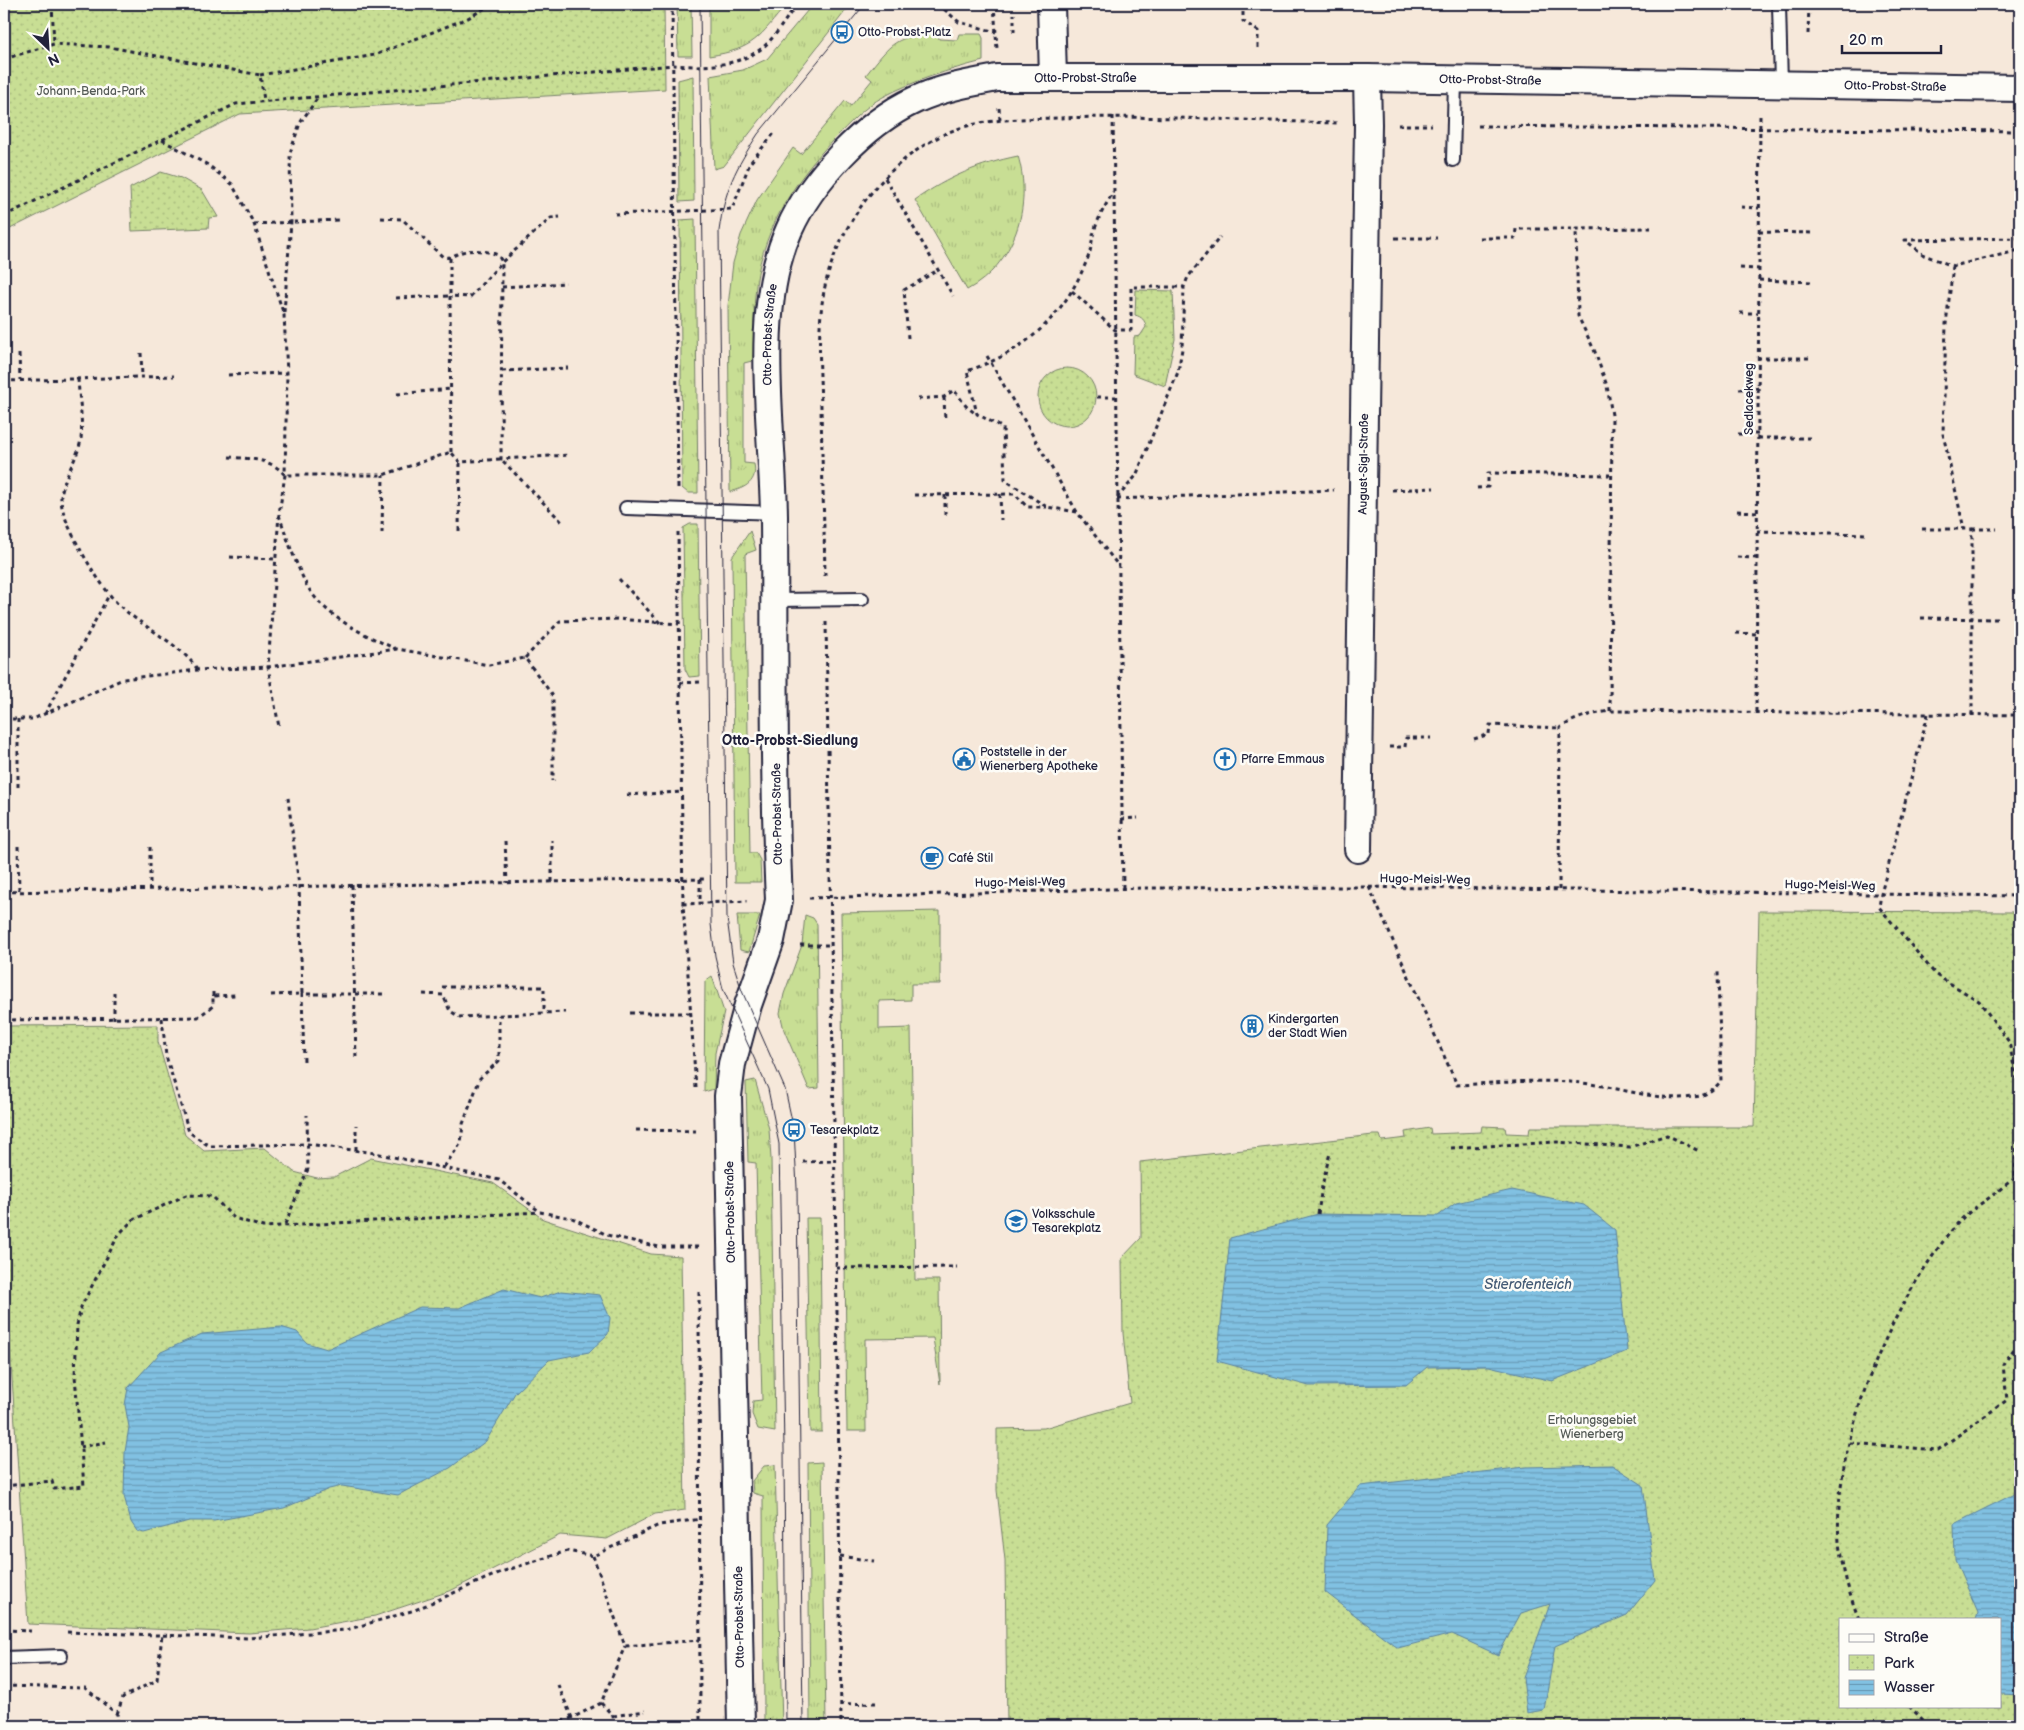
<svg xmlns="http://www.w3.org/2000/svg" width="2024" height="1730" viewBox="0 0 2024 1730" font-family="'Balsamiq Sans',sans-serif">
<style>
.grass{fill:url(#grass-tufts);stroke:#758068}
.park{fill:url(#park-dots);stroke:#758068;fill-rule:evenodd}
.water{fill:url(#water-rules);stroke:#5b819f}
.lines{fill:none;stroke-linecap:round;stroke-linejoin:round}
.lane-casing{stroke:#22223b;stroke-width:16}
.street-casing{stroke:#22223b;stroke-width:30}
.path{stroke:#22223b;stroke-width:3;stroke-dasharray:4 4;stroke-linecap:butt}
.lane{stroke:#fdfcf7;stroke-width:12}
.street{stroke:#fdfcf7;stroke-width:26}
.tram{stroke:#22223b;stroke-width:1}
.labels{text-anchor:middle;stroke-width:5;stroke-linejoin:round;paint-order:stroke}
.poi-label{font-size:12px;fill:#22223b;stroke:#fdfcf7;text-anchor:start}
.street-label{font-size:12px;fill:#22223b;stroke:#fdfcf7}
.park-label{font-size:12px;fill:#545a56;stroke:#fdfcf7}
.neighbourhood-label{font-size:14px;font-weight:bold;fill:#22223b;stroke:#fdfcf7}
.water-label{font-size:14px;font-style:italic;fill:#435a75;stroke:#fdfcf7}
</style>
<defs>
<pattern id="grass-tufts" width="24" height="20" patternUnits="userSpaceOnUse" patternTransform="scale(1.25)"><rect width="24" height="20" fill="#c8de94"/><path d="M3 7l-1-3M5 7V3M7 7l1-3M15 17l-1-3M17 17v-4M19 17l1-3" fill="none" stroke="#acbe80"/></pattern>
<pattern id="park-dots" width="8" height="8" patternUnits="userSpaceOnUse" patternTransform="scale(1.25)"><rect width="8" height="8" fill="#c8de94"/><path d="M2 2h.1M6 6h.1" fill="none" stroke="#acbe80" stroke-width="1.8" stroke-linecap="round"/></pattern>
<pattern id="water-rules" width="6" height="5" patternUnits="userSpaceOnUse" patternTransform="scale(1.25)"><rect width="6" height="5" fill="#81c1e2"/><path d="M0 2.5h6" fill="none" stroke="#699cb8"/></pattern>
</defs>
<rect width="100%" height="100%" fill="#f6e8da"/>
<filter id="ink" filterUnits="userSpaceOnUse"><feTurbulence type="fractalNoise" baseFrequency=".02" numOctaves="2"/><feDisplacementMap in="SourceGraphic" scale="10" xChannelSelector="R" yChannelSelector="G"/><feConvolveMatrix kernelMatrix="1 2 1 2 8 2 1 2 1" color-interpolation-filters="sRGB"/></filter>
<g filter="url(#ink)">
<g class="grass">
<polygon points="677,4 691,4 692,56 678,56"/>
<path d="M 709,4 L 787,4 C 759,37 755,49 709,56 Z"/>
<polygon points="813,4 851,4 724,166 714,169 710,76 743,70 767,59"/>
<path d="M 938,33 L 939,39 L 957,40 L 959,34 L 981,34 L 983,38 L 983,61 C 948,70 915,80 883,97 C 865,106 848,125 834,139 C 793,182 759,235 755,296 C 753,316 755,337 755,357 L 752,361 L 744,363 L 744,463 L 754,464 C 758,482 745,488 730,492 L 728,306 L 733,263 L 741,235 L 757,200 L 793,148 L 801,154 L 845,101 L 851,106 L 872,80 L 866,75 C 892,42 895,36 938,33 Z"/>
<polygon points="693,76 694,201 679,202 678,80"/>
<path d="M 1018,156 C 1033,206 1015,264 967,290 L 915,200 C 948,177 979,164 1018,156 Z"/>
<polygon points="695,219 698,493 688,493 682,488 680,220"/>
<polygon points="690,524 698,524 700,676 689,677 685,669 683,528"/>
<polygon points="750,531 756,550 745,554 750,853 756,853 760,860 761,882 735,882 732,557"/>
<polygon points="940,911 940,984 911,984 911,1000 879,1001 879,1029 911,1028 915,1280 939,1280 940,1384 933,1338 865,1339 866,1431 847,1431 841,913"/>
<polygon points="737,915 760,915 749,952 740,950"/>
<polygon points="805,915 813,918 817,924 819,1088 809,1089 784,1030 780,1013 784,994 802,945"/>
<polygon points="712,976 724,1012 715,1053 714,1089 704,1092 705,981"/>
<polygon points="755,1080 769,1129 771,1159 775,1432 758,1429 752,1414 753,1401 762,1400 756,1163 748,1162 746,1082"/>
<polygon points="806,1218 820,1218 822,1432 810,1432"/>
<polygon points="822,1462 826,1726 810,1726 808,1463"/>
<polygon points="775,1465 782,1726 764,1726 763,1496 753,1493 752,1481 764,1466"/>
</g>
<g class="park">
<polygon points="4,4 664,4 665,89 240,114 4,232"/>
<polygon points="161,172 181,178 202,190 218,217 209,218 208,228 132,231 130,188"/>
<path d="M 1136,290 L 1173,291 L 1175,339 L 1165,386 L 1133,374 L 1134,337 L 1140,336 L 1146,327 C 1145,320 1142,317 1135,315 Z"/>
<circle cx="1067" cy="397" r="29"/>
<path d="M 1759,911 L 2020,912 L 2020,1726 L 1007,1726 L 1005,1560 L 997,1490 L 997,1429 L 1044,1428 L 1130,1403 L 1123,1333 L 1122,1258 L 1141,1238 L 1140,1162 L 1373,1135 L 1380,1135 L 1382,1141 L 1406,1138 L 1405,1132 L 1430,1128 L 1431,1134 L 1481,1132 L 1482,1126 L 1505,1127 L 1506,1133 L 1529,1134 L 1530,1127 L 1754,1127 ZM 1840,1619 L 2000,1619 L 2000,1706 L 1840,1706 Z"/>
<polygon points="158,1025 158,1042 185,1135 204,1151 265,1148 294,1172 317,1178 334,1177 371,1158 493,1183 543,1219 651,1254 681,1256 685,1510 655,1514 607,1539 560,1535 450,1591 375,1616 309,1628 249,1633 28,1624 4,1255 4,1026"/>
</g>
<g class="water">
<polygon points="1512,1190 1584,1205 1615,1230 1627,1351 1552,1381 1489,1366 1427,1367 1406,1385 1309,1386 1217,1361 1230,1238 1318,1214 1438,1216 1456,1203"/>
<polygon points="504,1289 540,1298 561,1291 600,1295 610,1318 608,1334 589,1352 549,1360 515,1393 486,1441 450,1468 398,1495 342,1486 329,1489 284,1508 214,1521 189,1521 144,1533 137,1531 131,1522 124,1496 125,1452 129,1427 125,1405 128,1388 161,1352 202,1334 281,1327 297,1332 307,1343 327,1349 420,1307 459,1308"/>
<polygon points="1612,1465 1643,1485 1655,1580 1627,1615 1555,1646 1544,1710 1527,1713 1523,1678 1550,1604 1521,1613 1498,1655 1452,1634 1398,1648 1325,1592 1327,1525 1360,1486 1526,1467"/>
<polygon points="2020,1491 2020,1695 2000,1694 2000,1619 1976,1619 1978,1612 1955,1560 1954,1524"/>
</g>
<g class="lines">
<g class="lane-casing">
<g id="lane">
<polyline points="1779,4 1781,85"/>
<polyline points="1453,160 1455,80"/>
<polyline points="626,508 774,513"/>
<polyline points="775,600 862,599"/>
<polyline points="4,1658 61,1656"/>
</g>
</g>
<g class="street-casing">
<g id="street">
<polyline points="1051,4 1053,78"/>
<path id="s1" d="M 1358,849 L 1368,124 L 1367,78"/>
<path id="s2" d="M 741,1726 L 728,1096 L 732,1064 L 748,1005 L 771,940 L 779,900 C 773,772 775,644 774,516 C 773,428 752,312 789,230 C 811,180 865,123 915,100 C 941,88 970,83 997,78 L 1367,78 L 2020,88"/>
</g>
</g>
<g class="path">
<polyline points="52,4 54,44"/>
<polyline points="672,4 678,488"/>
<polyline points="938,4 959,22 996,32"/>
<polyline points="994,4 997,49"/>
<polyline points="1243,4 1243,21 1258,31 1258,48"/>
<polyline points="1014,32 1014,14"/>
<polyline points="1808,34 1809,4"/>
<polyline points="4,59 54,44 109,47 260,75 264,100"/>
<polyline points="260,75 375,55 468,18 492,4"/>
<polyline points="999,108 1000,120"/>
<polyline points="1113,116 1123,889"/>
<polyline points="1398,125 1432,125"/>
<polyline points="1478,126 2020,131"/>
<polyline points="162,140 208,165 232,184 254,224 284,315 287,373 285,475 279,514 268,667 279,727"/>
<polyline points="885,178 953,296"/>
<polyline points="1741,207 1759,208"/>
<polyline points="615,214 732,209 750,163 776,131"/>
<path d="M 4,216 L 236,104 L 674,65 C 701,67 734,67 758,51 C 775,40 785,18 798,4"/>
<path d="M 381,218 L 402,219 L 443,257 C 451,259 455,254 462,252 C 475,249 487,251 498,255 L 502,262 L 501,459 L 569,455"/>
<polyline points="254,224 338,220"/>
<polyline points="1759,232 1815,233"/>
<polyline points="1395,238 1437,238"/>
<polyline points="1480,238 1515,238 1516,229 1576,229"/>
<polyline points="2020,238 1905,240 1924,255 1953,266 2013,252 2020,249"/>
<polyline points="1953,266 1946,324 1943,434 1964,529 1972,529 1972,715"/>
<polyline points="1740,268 1759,269"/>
<polyline points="1759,280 1814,282"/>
<polyline points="502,287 566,283"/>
<polyline points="1072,291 1115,330 1131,330 1131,287 1183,287"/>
<polyline points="396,298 450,296 450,258"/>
<polyline points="284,312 291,222 290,153 300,123 319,96"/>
<polyline points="1740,313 1758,313"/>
<polyline points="908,338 904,290 938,270"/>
<polyline points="141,353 142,377"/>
<polyline points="19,354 20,380"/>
<polyline points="987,356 1077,512 1117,564"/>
<polyline points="1757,358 1813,358"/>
<polyline points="502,371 568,368"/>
<polyline points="228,375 287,373"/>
<path d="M 78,379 C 79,398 83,420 81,439 C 78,459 63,476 61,497 C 59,520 100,586 117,603 C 142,628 179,642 198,670"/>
<polyline points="4,381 174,376"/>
<polyline points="1739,389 1758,388"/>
<polyline points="397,394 451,389"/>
<polyline points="944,397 945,421"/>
<polyline points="1097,397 1116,397"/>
<polyline points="918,399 944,397 954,390 966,406 976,414"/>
<polyline points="1738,434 1758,434"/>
<polyline points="1758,438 1812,438"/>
<polyline points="451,452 450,296 470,297 502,262 551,218 560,217"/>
<path d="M 229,457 C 249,459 271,458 285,475 L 383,475 L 451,452 L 460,462 L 501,459 L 563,523"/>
<polyline points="1477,488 1488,487 1488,473 1610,475"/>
<polyline points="1392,490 1434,488"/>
<polyline points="1000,494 1001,520"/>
<polyline points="914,495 1015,494 1027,507 1047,507"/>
<polyline points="945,495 945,519"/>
<polyline points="1117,498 1136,476 1178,372 1182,349 1184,287 1188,277 1220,237"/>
<polyline points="1117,499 1334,490"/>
<polyline points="1737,511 1757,512"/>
<path d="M 1077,512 L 1047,507 L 1005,480 L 1003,428 L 977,414 L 967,371 C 1027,351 1066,315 1089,255 C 1092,246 1092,235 1096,226 C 1100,214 1107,203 1113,192"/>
<path d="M 279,515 C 287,538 295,562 306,584 C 324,617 363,634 396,649"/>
<polyline points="1922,529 1964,529"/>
<polyline points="1972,529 1997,529"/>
<polyline points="459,531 460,462"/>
<polyline points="1757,531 1867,534"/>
<polyline points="678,532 683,904"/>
<polyline points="382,533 383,475"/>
<polyline points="230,557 276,559"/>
<polyline points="1737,557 1756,558"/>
<path d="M 825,576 C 824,519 822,463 821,407 C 820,368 817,329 824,291 C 837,225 886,160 949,132 C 983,118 1023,119 1059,118 C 1152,115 1246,121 1339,123"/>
<polyline points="619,579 660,623"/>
<polyline points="1921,618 1997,619"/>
<polyline points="826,622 838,1376 841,1726"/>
<polyline points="1736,633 1756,634"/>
<polyline points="525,658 560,621 617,619 679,624"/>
<polyline points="680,683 701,682"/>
<polyline points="1610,711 1612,415 1607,386 1595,352 1578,316 1576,229 1651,228"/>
<polyline points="1756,712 1760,115"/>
<polyline points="45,714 109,595"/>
<polyline points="1928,714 1881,894 1879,907 1936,975 1979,1001 2009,1042 2019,1091 2015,1178"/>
<polyline points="4,719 33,719 123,679 198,670 268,667 397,649 489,665 525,658 553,696 553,781"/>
<polyline points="1474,739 1489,734 1490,725 1560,728"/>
<polyline points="1389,747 1405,747 1406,738 1431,738"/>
<polyline points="18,787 18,719"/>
<polyline points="627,795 682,792"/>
<polyline points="1121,819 1138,818"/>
<polyline points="505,841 507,883"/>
<polyline points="18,846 19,891"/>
<polyline points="150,847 150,889"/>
<polyline points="700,879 700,903"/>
<polyline points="552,882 552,840"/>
<polyline points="352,885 356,1060"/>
<path d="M 1369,887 L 1457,1085 C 1501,1083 1546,1078 1590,1084 C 1625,1089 1664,1103 1700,1096 C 1708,1094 1716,1087 1721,1081 L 1718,972"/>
<path d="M 1559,890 L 1560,728 C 1576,717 1591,714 1610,711 L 2020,715"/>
<polyline points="4,892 704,879"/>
<polyline points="809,898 1144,888 1357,887 2020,896"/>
<polyline points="800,945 831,945"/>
<polyline points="442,987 544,987 544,1013"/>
<polyline points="114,992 114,1019"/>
<polyline points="423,994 443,995 450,1011 460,1017 565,1012"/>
<polyline points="271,995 302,994 299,886 288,798"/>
<polyline points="213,996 213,990"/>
<polyline points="630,1013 691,1013"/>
<polyline points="162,1018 166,1056 189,1132 209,1146 308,1144 375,1153 499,1180 539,1211"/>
<polyline points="4,1020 198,1017 213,1006 213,996 235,995"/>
<polyline points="304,1061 302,994 387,994"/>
<polyline points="696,1088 683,904 747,901"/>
<polyline points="636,1130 697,1131"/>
<polyline points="1451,1148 1557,1142 1630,1147 1667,1135 1699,1151"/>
<polyline points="356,1150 356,1125"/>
<polyline points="803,1162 835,1161"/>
<polyline points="444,1167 461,1143 463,1124 480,1078 499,1061 499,1015"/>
<polyline points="2015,1178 2020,1183"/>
<polyline points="1318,1214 1322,1186 1330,1153"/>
<polyline points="285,1224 308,1169 307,1115"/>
<polyline points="836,1268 957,1267"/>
<polyline points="699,1292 700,1726"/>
<polyline points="1850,1443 1938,1450 2007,1400 2003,1365 2020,1340"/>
<polyline points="80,1447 106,1442"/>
<polyline points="4,1486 52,1481 54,1489 84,1486 75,1376 77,1325 81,1307 119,1234 133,1220 186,1195 212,1196 234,1218 263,1227 540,1212 572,1218 607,1235 659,1247 699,1247"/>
<polyline points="593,1556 625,1646 700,1640"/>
<polyline points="840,1556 874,1561"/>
<path d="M 1859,1619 C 1850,1598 1841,1564 1839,1542 C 1832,1439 1892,1301 1957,1224 C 1966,1213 1981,1204 1993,1195 C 2001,1189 2010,1180 2020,1176"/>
<polyline points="4,1630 31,1631"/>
<polyline points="67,1632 249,1638 346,1630 415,1610 501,1572 567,1551 593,1556 659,1525 701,1519"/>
<polyline points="558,1685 572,1718"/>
<polyline points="4,1686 85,1688 117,1714 118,1726"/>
<polyline points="601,1703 613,1716 614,1726"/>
<polyline points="840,1704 876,1703"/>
<polyline points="1909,1706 1929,1726"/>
<polyline points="117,1714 123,1697 157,1680 162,1635"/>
<polyline points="613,1716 645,1711"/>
<polyline points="546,1726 572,1718 601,1703 625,1646"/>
</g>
<use href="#lane" class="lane"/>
<use href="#street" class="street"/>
<g class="tram">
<polyline points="700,4 711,924 715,956 723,989 768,1089 779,1144 784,1450 786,1726"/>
<path d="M 803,1726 L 797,1188 L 794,1130 L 785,1089 L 742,991 L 733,963 L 727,918 L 719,231 C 725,189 735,169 758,134 L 865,4"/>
</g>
</g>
</g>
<defs>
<g id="bus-ring" transform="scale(1.125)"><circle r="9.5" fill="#fdfcf7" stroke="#1f6fb2" stroke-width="1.5"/><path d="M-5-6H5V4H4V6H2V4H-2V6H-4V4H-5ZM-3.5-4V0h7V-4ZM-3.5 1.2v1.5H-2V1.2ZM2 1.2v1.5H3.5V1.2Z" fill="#1f6fb2"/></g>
<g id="civic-ring" transform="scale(1.125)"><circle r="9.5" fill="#fdfcf7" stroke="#1f6fb2" stroke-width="1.5"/><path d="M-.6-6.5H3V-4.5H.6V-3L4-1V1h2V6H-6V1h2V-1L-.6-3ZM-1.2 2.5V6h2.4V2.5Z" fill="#1f6fb2"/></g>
<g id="church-ring" transform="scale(1.125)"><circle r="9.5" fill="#fdfcf7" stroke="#1f6fb2" stroke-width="1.5"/><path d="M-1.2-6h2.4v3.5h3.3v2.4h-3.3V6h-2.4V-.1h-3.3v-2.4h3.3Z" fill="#1f6fb2"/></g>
<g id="cafe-ring" transform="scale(1.125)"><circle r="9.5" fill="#fdfcf7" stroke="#1f6fb2" stroke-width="1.5"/><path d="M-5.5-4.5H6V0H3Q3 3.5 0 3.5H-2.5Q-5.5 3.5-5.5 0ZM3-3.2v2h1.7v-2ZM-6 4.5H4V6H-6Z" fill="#1f6fb2"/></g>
<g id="building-ring" transform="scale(1.125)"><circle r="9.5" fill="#fdfcf7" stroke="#1f6fb2" stroke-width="1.5"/><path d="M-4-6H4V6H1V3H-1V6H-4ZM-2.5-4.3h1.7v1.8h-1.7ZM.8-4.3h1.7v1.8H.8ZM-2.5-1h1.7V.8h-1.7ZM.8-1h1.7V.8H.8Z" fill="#1f6fb2"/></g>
<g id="school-ring" transform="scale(1.125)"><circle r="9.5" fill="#fdfcf7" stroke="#1f6fb2" stroke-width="1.5"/><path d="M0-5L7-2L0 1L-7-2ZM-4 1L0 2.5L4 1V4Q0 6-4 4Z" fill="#1f6fb2"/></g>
</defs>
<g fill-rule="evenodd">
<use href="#bus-ring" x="842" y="32"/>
<use href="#civic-ring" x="964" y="759"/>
<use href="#church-ring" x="1225" y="759"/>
<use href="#cafe-ring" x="932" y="858"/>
<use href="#building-ring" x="1252" y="1026"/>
<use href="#bus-ring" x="794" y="1130"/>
<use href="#school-ring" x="1016" y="1221"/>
</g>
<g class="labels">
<g class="poi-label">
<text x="858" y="36">Otto-Probst-Platz</text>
<text x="980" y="756">Poststelle in der<tspan x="980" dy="14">Wienerberg Apotheke</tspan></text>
<text x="1241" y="763">Pfarre Emmaus</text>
<text x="948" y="862">Café Stil</text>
<text x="1268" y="1023">Kindergarten<tspan x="1268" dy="14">der Stadt Wien</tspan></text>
<text x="810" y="1134">Tesarekplatz</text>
<text x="1032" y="1218">Volksschule<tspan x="1032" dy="14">Tesarekplatz</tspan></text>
</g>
<g class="street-label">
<text dy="4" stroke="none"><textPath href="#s2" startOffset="1864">Otto-Probst-Straße</textPath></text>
<text dy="4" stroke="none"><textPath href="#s2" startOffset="2269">Otto-Probst-Straße</textPath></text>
<text dy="4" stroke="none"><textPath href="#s2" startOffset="2674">Otto-Probst-Straße</textPath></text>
<text dy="4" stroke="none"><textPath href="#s2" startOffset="1399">Otto-Probst-Straße</textPath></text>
<text transform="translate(1749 399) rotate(-90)" y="4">Sedlacekweg</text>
<text dy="4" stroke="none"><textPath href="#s1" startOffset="385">August-Sigl-Straße</textPath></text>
<text transform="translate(777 814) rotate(-91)" y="4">Otto-Probst-Straße</text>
<text transform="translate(1425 879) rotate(1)" y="4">Hugo-Meisl-Weg</text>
<text transform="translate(1020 882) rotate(-1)" y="4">Hugo-Meisl-Weg</text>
<text transform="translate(1830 885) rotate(1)" y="4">Hugo-Meisl-Weg</text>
<text transform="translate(730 1212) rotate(-91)" y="4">Otto-Probst-Straße</text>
<text transform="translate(739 1617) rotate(-91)" y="4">Otto-Probst-Straße</text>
</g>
<g class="park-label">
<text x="91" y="95">Johann-Benda-Park</text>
<text x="1592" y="1424">Erholungsgebiet<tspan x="1592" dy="14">Wienerberg</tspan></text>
</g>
<g class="neighbourhood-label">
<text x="790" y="745">Otto-Probst-Siedlung</text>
</g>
<g class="water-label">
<text x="1528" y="1289">Stierofenteich</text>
</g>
</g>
<rect width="2024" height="1730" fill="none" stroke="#fdfcf7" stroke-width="20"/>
<rect x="10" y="10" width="2004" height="1710" fill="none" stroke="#22223b" stroke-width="2" filter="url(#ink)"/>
<rect x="1839" y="1618" width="162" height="90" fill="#fdfcf7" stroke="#a5a5ac"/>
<rect x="1849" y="1634" width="25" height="8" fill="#fdfcf7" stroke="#a5a5ac"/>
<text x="1884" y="1642" font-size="15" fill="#22223b">Straße</text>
<rect x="1849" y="1655" width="25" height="15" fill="url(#park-dots)" stroke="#a5a5ac"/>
<text x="1884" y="1668" font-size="15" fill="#22223b">Park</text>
<rect x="1849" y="1680" width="25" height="15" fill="url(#water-rules)" stroke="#a5a5ac"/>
<text x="1884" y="1692" font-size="15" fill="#22223b">Wasser</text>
<g transform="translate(48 48) rotate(155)" stroke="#fdfcf7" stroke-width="4" paint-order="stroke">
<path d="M0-4L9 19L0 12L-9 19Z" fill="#22223b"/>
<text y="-8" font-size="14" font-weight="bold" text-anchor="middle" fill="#22223b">N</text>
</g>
<path d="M1842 45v8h99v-8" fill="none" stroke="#22223b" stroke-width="2.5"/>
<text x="1849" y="45" font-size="15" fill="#22223b" stroke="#fdfcf7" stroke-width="4" paint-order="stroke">20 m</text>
</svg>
